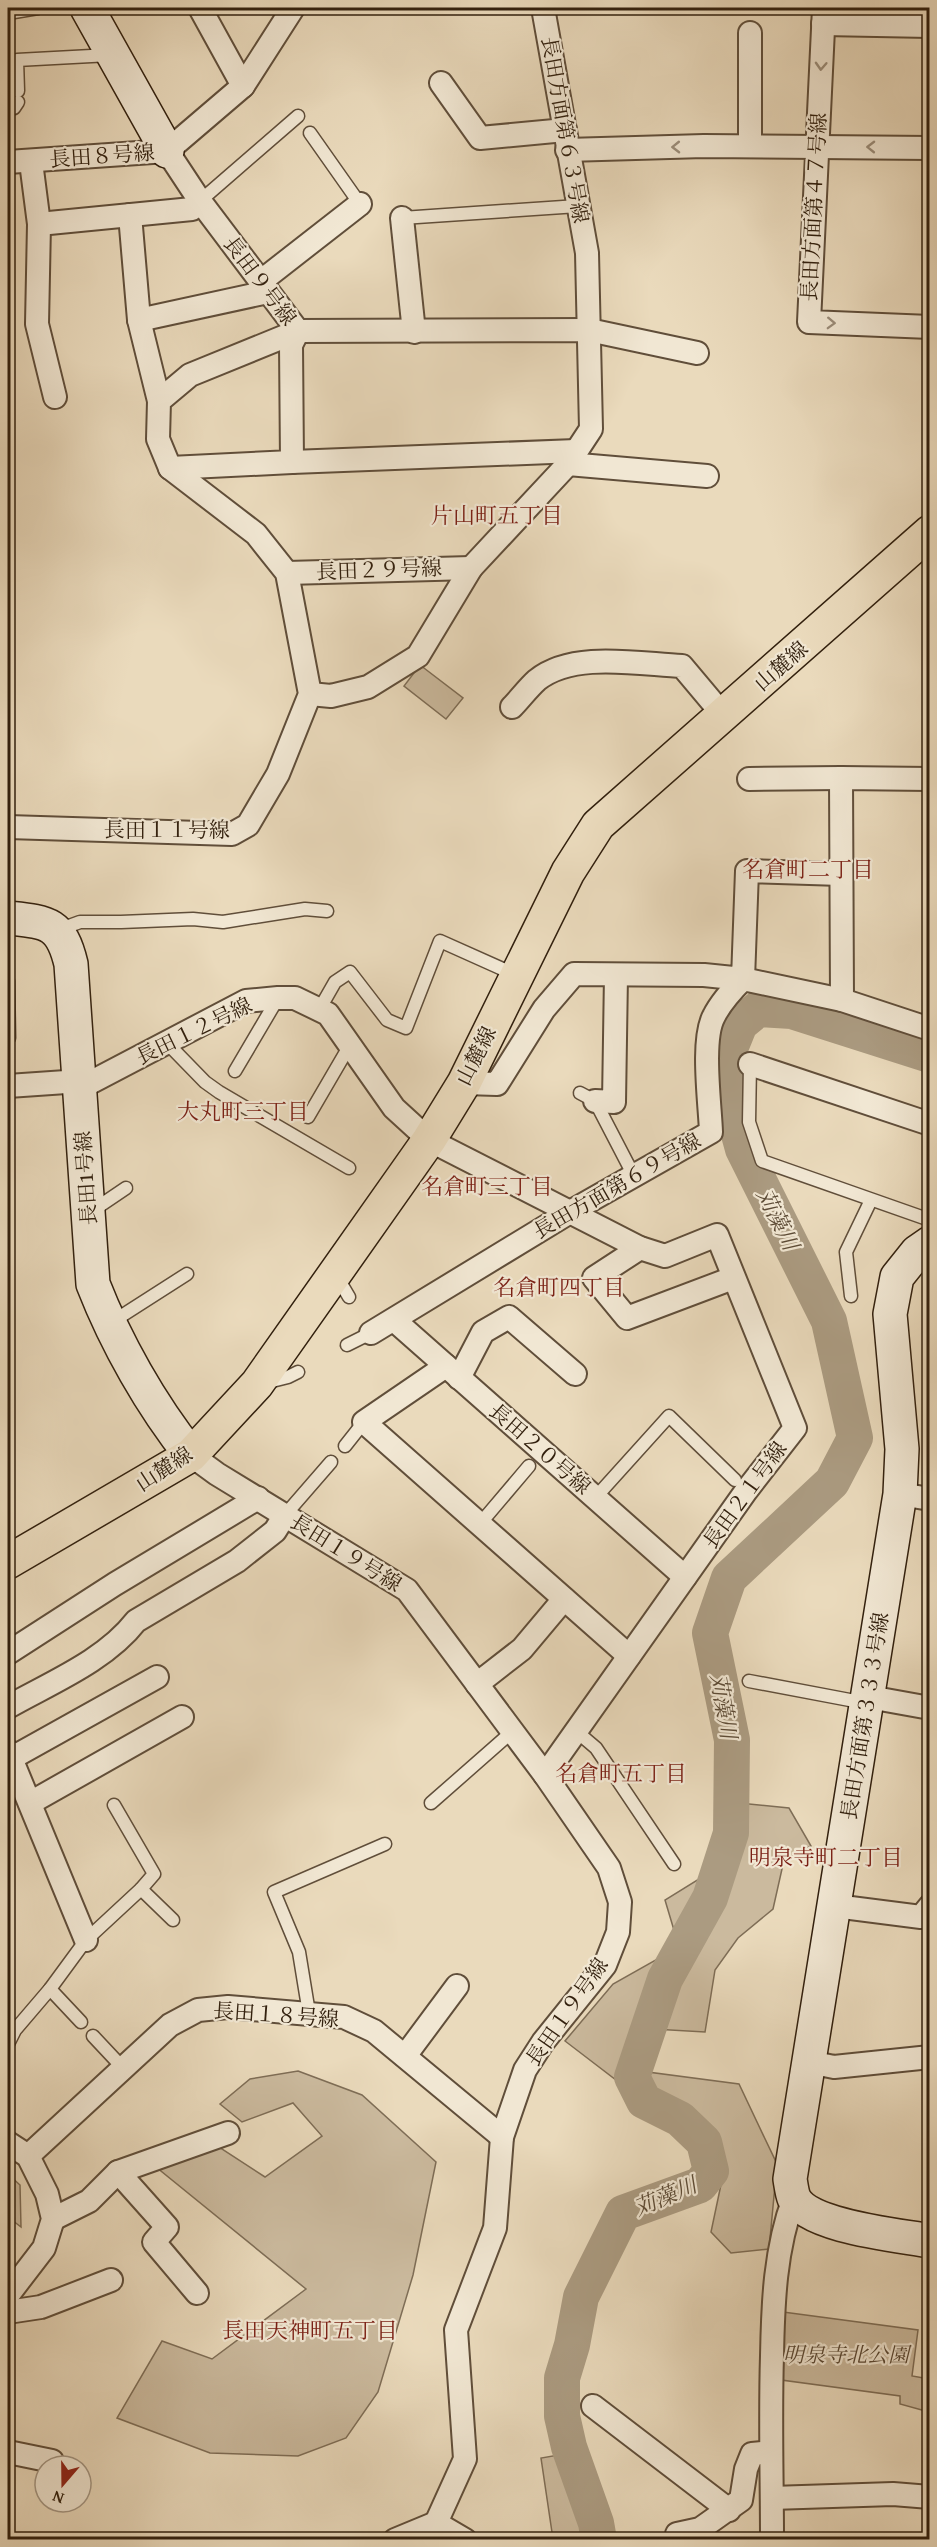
<svg xmlns="http://www.w3.org/2000/svg" width="937" height="2547" viewBox="0 0 937 2547" font-family="'Gentium Book Plus','Noto Serif JP',serif">
<style>
.green{fill:#cbba9e;stroke:#7e6d56;stroke-width:1.5}
.lines{fill:none;stroke-linecap:round;stroke-linejoin:round}
.river{stroke:#ab9b81;stroke-width:36}
.lane-casing{stroke:#604e3a;stroke-width:15}
.street-casing{stroke:#604e3a;stroke-width:26}
.secondary-casing{stroke:#32200e;stroke-width:36}
.primary-casing{stroke:#32200e;stroke-width:36}
.lane{stroke:#f1e7d3;stroke-width:12}
.street{stroke:#f1e7d3;stroke-width:22}
.secondary{stroke:#f1e7d3;stroke-width:33}
.primary{stroke:#eadabc;stroke-width:33}
.oneway{stroke:#9b8d7a}
.labels{text-anchor:middle;stroke-width:4.5;stroke-linejoin:round;paint-order:stroke}
.street-label{font-size:21px;fill:#32200e;stroke:#f1e7d3}
.park-label{font-size:21px;font-style:italic;fill:#584632;stroke:#f1e7d3}
.neighbourhood-label{font-size:22px;fill:#7a1f14;stroke:#f1e7d3}
.water-label{font-size:22px;font-style:italic;fill:#5c4b36;stroke:#f1e7d3}
</style>
<rect width="100%" height="100%" fill="#eadabc"/>
<filter id="stains"><feTurbulence type="fractalNoise" baseFrequency=".00333" numOctaves="4"/><feColorMatrix values="0 0 0 0 .2 0 0 0 0 .09 0 0 0 0 .02 0 0 0 .5 -.17"/></filter>
<radialGradient id="worn" r=".72"><stop offset=".6" stop-color="#630" stop-opacity="0"/><stop offset="1" stop-color="#630" stop-opacity=".3"/></radialGradient>
<g class="green">
<polygon points="420,665 463,698 446,719 404,686"/>
<polygon points="739,1803 789,1808 811,1846 784,1860 773,1909 738,1938 715,1970 705,2032 653,2029 648,2072 739,2084 777,2164 769,2249 731,2253 711,2232 723,2175 693,2122 637,2096 565,2041 613,1984 679,1947 665,1900 725,1863 738,1831"/>
<polygon points="298,2071 362,2095 436,2162 413,2275 378,2392 346,2438 298,2456 210,2453 117,2418 162,2341 212,2359 306,2289 156,2167 216,2145 265,2177 322,2136 293,2103 242,2122 220,2104 250,2079"/>
<polygon points="8,2174 20,2185 21,2227 8,2217"/>
<polygon points="783,2312 918,2330 912,2376 929,2379 929,2412 900,2404 900,2396 774,2379"/>
<polygon points="570,2453 599,2539 553,2539 541,2458"/>
</g>
<g class="lines">
<polyline class="river" points="599,2540 596,2523 569,2447 562,2416 562,2378 572,2345 581,2297 623,2213 700,2185 711,2171 704,2142 680,2119 644,2101 632,2077 665,1979 710,1898 731,1833 732,1740 710,1633 729,1578 832,1482 855,1438 829,1321 743,1149 732,1109 729,1051 740,1024 758,1009 792,1011 930,1055"/>
<g class="lane-casing">
<g id="lane">
<polyline points="8,13 38,8"/>
<polyline points="18,91 17,60 110,55"/>
<polyline points="8,108 14,108 18,102"/>
<polyline points="310,133 360,204"/>
<polyline points="200,201 298,116"/>
<polyline points="402,218 578,206"/>
<polyline points="58,930 80,922 121,922 193,919 223,922 305,909 327,911"/>
<polyline points="8,981 9,1038"/>
<polyline points="319,1010 335,982 350,972 387,1020 406,1028 440,941 516,975"/>
<polyline points="167,1043 205,1082 219,1092 349,1168"/>
<polyline points="750,1064 749,1122 762,1161 930,1220"/>
<polyline points="235,1071 278,998"/>
<polyline points="580,1093 595,1101 634,1176"/>
<polyline points="308,1117 350,1045"/>
<polyline points="92,1211 126,1188"/>
<polyline points="336,1275 349,1297"/>
<polyline points="851,1296 846,1252 871,1200"/>
<polyline points="112,1322 187,1274"/>
<polyline points="347,1345 371,1333"/>
<polyline points="264,1383 288,1377 298,1372"/>
<polyline points="345,1446 364,1422"/>
<polyline points="595,1498 669,1416 735,1480"/>
<polyline points="285,1515 331,1462"/>
<polyline points="479,1525 529,1466"/>
<polyline points="749,1681 855,1701 866,1698"/>
<polyline points="576,1731 596,1748 674,1864"/>
<polyline points="431,1803 513,1731"/>
<polyline points="141,1889 173,1920"/>
<polyline points="50,1989 81,2022"/>
<polyline points="309,2013 299,1952 274,1892 385,1844"/>
<polyline points="93,2036 123,2068"/>
<polyline points="8,2044 15,2030 50,1989 86,1940 141,1889 154,1874 114,1805"/>
</g>
</g>
<g class="street-casing">
<g id="street">
<polyline points="200,8 243,86"/>
<polyline points="824,8 809,322 930,327"/>
<polyline points="823,24 930,26"/>
<polyline points="750,33 750,146"/>
<polyline points="441,83 480,138 565,130"/>
<polyline points="567,150 704,146 930,148"/>
<polyline points="167,151 200,201 298,331"/>
<polyline points="8,162 167,151 243,86 293,8"/>
<polyline points="31,162 39,224 37,324 55,397"/>
<polyline points="130,215 139,320 159,401"/>
<polyline points="402,218 414,332"/>
<polyline points="39,224 192,209 200,201"/>
<polyline points="260,282 360,204"/>
<polyline points="139,320 268,292"/>
<polyline points="292,462 576,451"/>
<polyline points="568,464 707,476"/>
<polyline points="170,468 292,462 291,345 298,331"/>
<polyline points="287,573 471,568"/>
<polyline points="310,694 331,696 368,687 418,656 471,568 568,464 591,429 587,253 543,8"/>
<path d="M 512,707 C 520,699 528,688 537,680 C 573,651 638,664 682,666 L 724,716"/>
<polyline points="749,779 841,778"/>
<polyline points="8,827 232,834 248,825 278,774 310,694 287,573 256,534 170,468 158,439 159,401 190,375 298,331 589,330 697,353"/>
<polyline points="842,1000 841,778 930,779"/>
<polyline points="750,1064 930,1124"/>
<polyline points="464,1083 497,1084 544,1009 574,974 704,975 743,979 747,871 841,874"/>
<polyline points="8,1086 66,1082 80,1088 246,1001 278,998 295,998 328,1014 394,1108 429,1140 640,1248 665,1256 717,1235 795,1428 746,1491 545,1775"/>
<polyline points="595,1101 614,1102 616,975"/>
<polyline points="640,1248 594,1278 627,1318 733,1278"/>
<polyline points="394,1320 685,1577"/>
<path d="M 371,1333 L 570,1212 L 711,1132 C 710,1104 701,1039 714,1016 C 721,1002 732,990 743,979 L 842,1000 L 930,1029"/>
<polyline points="446,1366 364,1422 629,1656"/>
<polyline points="459,1378 483,1332 509,1317 575,1374"/>
<polyline points="191,1455 217,1474 407,1590 545,1775 609,1868 620,1902 618,1932 605,1965 543,2042 525,2070 502,2137 495,2228 456,2330 465,2459 436,2523"/>
<polyline points="900,1494 930,1499"/>
<polyline points="8,1653 115,1584 258,1498"/>
<polyline points="477,1684 522,1649 564,1599"/>
<polyline points="869,1697 930,1708"/>
<path d="M 8,1707 C 50,1683 105,1661 136,1621 L 237,1561 L 275,1531 L 285,1515"/>
<polyline points="8,1751 86,1940"/>
<polyline points="10,1759 157,1677"/>
<polyline points="30,1803 182,1717"/>
<polyline points="835,1906 921,1917 930,1906"/>
<polyline points="405,2056 457,1986"/>
<polyline points="809,2062 834,2067 930,2057"/>
<polyline points="8,2143 28,2156 47,2194 53,2219 44,2248 8,2295"/>
<polyline points="28,2156 170,2025 198,2010 228,2007 344,2017 374,2031 502,2137"/>
<polyline points="118,2172 167,2227 154,2242 197,2293"/>
<polyline points="53,2219 89,2201 118,2172 228,2133"/>
<polyline points="8,2312 41,2307 111,2280"/>
<polyline points="593,2406 729,2510"/>
<polyline points="8,2452 52,2461"/>
<polyline points="772,2498 893,2494 930,2497"/>
<polyline points="677,2534 700,2529 741,2500 746,2469 752,2454 771,2452"/>
<polyline points="395,2540 436,2523 465,2540"/>
<path d="M 772,2540 C 772,2478 770,2417 772,2356 C 773,2302 775,2249 794,2198"/>
</g>
</g>
<g class="secondary-casing">
<g id="secondary">
<polyline points="87,8 167,151"/>
<path d="M 8,918 C 47,922 61,922 71,964 L 93,1284 C 116,1343 151,1405 191,1455"/>
<path d="M 930,1243 L 917,1252 L 897,1277 L 890,1314 L 902,1449 L 900,1494 L 790,2179 C 791,2185 792,2193 794,2198 C 809,2227 898,2235 930,2241"/>
</g>
</g>
<g class="primary-casing">
<polyline id="primary" points="8,1562 191,1455 257,1384 429,1140 464,1083 568,872 598,825 930,532"/>
</g>
<use href="#lane" class="lane"/>
<use href="#street" class="street"/>
<use href="#secondary" class="secondary"/>
<use href="#primary" class="primary"/>
</g>
<defs><path id="oneway-chevron" d="M-2-3.5L2.5 0L-2 3.5" fill="none" stroke-width="1.6" stroke-linecap="round" stroke-linejoin="round" transform="scale(1.5)"/></defs>
<g class="oneway">
<use href="#oneway-chevron" transform="translate(821 66) rotate(93)"/>
<use href="#oneway-chevron" transform="translate(676 147) rotate(179)"/>
<use href="#oneway-chevron" transform="translate(871 147) rotate(-179)"/>
<use href="#oneway-chevron" transform="translate(831 323) rotate(2)"/>
</g>
<g class="labels">
<g class="street-label">
<text transform="translate(565 130) rotate(80)" y="7">長田方面第６３号線</text>
<text transform="translate(102 156) rotate(-4)" y="7">長田８号線</text>
<text transform="translate(814 207) rotate(-87)" y="7">長田方面第４７号線</text>
<text transform="translate(260 281) rotate(53)" y="7">長田９号線</text>
<text transform="translate(379 570) rotate(-2)" y="7">長田２９号線</text>
<text transform="translate(781 666) rotate(-41)" y="7">山麓線</text>
<text x="167" y="837">長田１１号線</text>
<text transform="translate(194 1031) rotate(-26)" y="7">長田１２号線</text>
<text transform="translate(476 1056) rotate(-63)" y="7">山麓線</text>
<text transform="translate(86 1178) rotate(-94)" y="7">長田1号線</text>
<text transform="translate(617 1186) rotate(-30)" y="7">長田方面第６９号線</text>
<text transform="translate(540 1449) rotate(41)" y="7">長田２０号線</text>
<text transform="translate(164 1469) rotate(-33)" y="7">山麓線</text>
<text transform="translate(745 1495) rotate(-54)" y="7">長田２１号線</text>
<text transform="translate(346 1553) rotate(32)" y="7">長田１９号線</text>
<text transform="translate(865 1716) rotate(-81)" y="7">長田方面第３３３号線</text>
<text transform="translate(567 2012) rotate(-55)" y="7">長田１９号線</text>
<text transform="translate(276 2015) rotate(4)" y="7">長田１８号線</text>
</g>
<g class="park-label">
<text x="846" y="2362">明泉寺北公園</text>
</g>
<g class="neighbourhood-label">
<text x="497" y="523">片山町五丁目</text>
<text x="808" y="877">名倉町二丁目</text>
<text x="243" y="1119">大丸町三丁目</text>
<text x="487" y="1194">名倉町三丁目</text>
<text x="559" y="1295">名倉町四丁目</text>
<text x="621" y="1781">名倉町五丁目</text>
<text x="826" y="1865">明泉寺町二丁目</text>
<text x="310" y="2338">長田天神町五丁目</text>
</g>
<g class="water-label">
<text transform="translate(778 1219) rotate(63)" y="8">苅藻川</text>
<text transform="translate(724 1706) rotate(80)" y="8">苅藻川</text>
<text transform="translate(665 2196) rotate(-23)" y="8">苅藻川</text>
</g>
</g>
<rect width="937" height="2547" fill="none" stroke="#eadabc" stroke-width="30"/>
<rect x="9" y="9" width="919" height="2529" fill="none" stroke="#32200e" stroke-width="3"/>
<rect x="15" y="15" width="907" height="2517" fill="none" stroke="#32200e" stroke-width="1.5"/>
<g transform="translate(63 2484) rotate(200)"><circle r="28" fill="#f1e7d3" stroke="#a59784" stroke-width="1.5"/>
<path d="M0-4.5L10 22L0 15L-10 22Z" fill="#8f2418"/>
<text y="-9" font-size="16" font-weight="bold" text-anchor="middle" fill="#32200e">N</text>
</g>
<rect width="100%" height="100%" filter="url(#stains)"/>
<rect width="100%" height="100%" fill="url(#worn)"/>
</svg>
